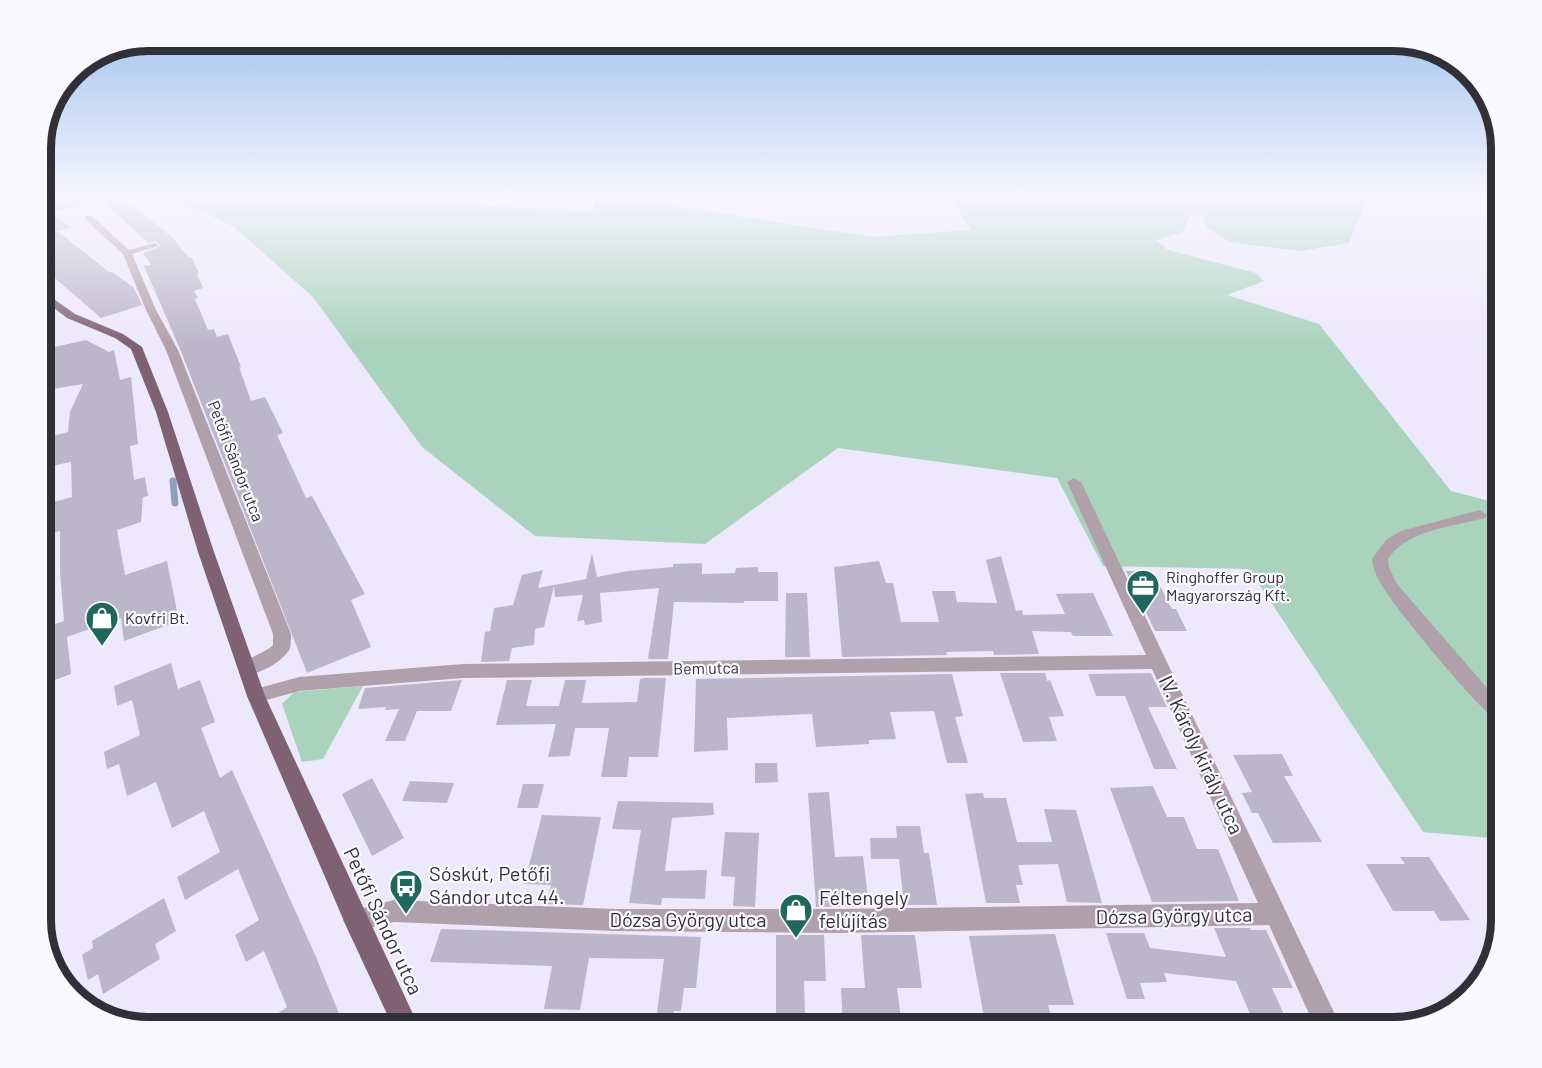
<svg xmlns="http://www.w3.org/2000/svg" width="1542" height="1068" viewBox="0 0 1542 1068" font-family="Barlow,sans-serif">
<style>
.green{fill:#aad3be}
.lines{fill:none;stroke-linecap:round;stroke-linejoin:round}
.stream{stroke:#939eb8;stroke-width:7}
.building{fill:#bbb6ca}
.minor{fill:#b0a0aa;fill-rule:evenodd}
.major{fill:#7e6274;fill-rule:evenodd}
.labels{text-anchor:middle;stroke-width:4.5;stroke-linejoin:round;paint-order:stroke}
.street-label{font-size:16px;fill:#312f37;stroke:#f9f8fc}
.poi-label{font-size:16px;fill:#312f37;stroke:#f9f8fc;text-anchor:start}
.near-street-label{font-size:20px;fill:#312f37;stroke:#f9f8fc}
.near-poi-label{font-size:20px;fill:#312f37;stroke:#f9f8fc;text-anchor:start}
.rim{fill:none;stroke:#312f37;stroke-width:8}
</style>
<rect width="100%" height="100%" fill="#ede8fc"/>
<g class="green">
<polygon points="573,195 518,200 470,198 460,204 594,212 594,195 605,195 872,237 971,230 950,195 1368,195 1349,243 1300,251 1230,242 1207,228 1203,215 1190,215 1183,232 1156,240 1168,250 1256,273 1264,281 1227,295 1319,324 1451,491 1501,504 1501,839 1423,832 1249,569 1103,566 1057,478 838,448 705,544 535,536 422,447 313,297 234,227 169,196"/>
<polygon points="363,686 323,759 302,762 282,704 294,692"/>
</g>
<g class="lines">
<polyline class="stream" points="173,481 175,503"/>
</g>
<g class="building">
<polygon points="41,195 65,195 75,204 83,201 80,195 91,195 92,202 50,212 71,228 57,231 109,272 112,272 134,288 142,305 101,318 41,266"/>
<polygon points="96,195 107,195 136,208 173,238 188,257 191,257 199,273 197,274 203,288 194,291 198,298 195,299 208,330 214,329 217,337 228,334 241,367 239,367 251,401 265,397 283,433 277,435 306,498 312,496 365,594 351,600 371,647 307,673 180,349 144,266 151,265 143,253 161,246 156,241 148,243"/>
<polygon points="86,340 109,352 114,350 120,380 131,377 138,444 130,446 134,480 145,477 148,496 143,497 141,522 117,530 125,575 167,561 179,621 124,641 121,618 67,637 71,674 41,685 41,629 64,621 60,572 60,531 52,533 50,503 72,497 71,462 41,468 41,439 68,432 70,412 83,384 41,391 41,350"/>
<polygon points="592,553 597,577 628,571 673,567 673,564 702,563 702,574 735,573 736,568 758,567 758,572 778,572 778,601 744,601 744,603 674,602 668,659 648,659 659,588 600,593 602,622 585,625 584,620 577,621 583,595 555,597 554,586 544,627 535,629 534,645 512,648 509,661 481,662 485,632 490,631 494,608 513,605 522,575 543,570 538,588 586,579"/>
<polygon points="1001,556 1016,611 1022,610 1023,615 1065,614 1056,594 1093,593 1113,636 1073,636 1071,632 1032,631 1039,654 994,655 993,651 946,652 947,655 842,657 834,567 879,561 886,583 893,583 901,622 939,622 932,591 955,591 957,602 997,603 986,560"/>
<polygon points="1126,571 1152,571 1172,609 1176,609 1187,631 1155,631"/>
<polygon points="786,593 807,593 810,657 785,657"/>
<polygon points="171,663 178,689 200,680 215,722 201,728 220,778 232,770 316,957 345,1028 257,1028 287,1007 264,951 246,962 235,935 259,920 238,869 185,900 177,877 220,852 204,811 172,828 156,782 127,796 119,764 107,769 104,752 140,735 132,700 117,706 114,686"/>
<polygon points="1000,673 1045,673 1047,681 1050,680 1064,716 1049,717 1057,741 1023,742"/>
<polygon points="1151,673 1167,707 1148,707 1177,769 1154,769 1125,696 1096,696 1088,674"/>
<polygon points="952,674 963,716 955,717 968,763 947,763 934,711 890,712 896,739 869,740 869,744 816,747 812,714 727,718 728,750 694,752 696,679"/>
<polygon points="645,678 666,678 658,757 629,757 627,777 601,777 609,728 575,728 570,756 548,757 556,724 496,725 507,680 532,680 526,706 559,706 565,680 586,680 582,703 637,702 640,679"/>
<polygon points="462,680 451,711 417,711 405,741 385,741 399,709 385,710 386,707 358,709 365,688"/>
<polygon points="1282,754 1293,776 1284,776 1322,842 1273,843 1258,813 1252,813 1242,793 1252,792 1233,755"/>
<polygon points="755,763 777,763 778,782 755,783"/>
<polygon points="372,778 404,838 372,856 342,794"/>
<polygon points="410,781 454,783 447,803 402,801"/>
<polygon points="523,784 544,784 538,808 517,808"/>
<polygon points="1153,786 1167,817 1184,817 1197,849 1218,849 1239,901 1152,902 1110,788"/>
<polygon points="829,792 835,857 863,856 869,906 816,907 808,793"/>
<polygon points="983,793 984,798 1006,798 1017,842 1052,842 1044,809 1076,810 1102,903 1067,902 1058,864 1018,865 1023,885 1016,885 1020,903 986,903 965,794"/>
<polygon points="618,801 713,803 714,815 672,818 665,871 707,870 705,899 662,898 661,905 629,903 641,830 612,829"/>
<polygon points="542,815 601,817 583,905 546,904 551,885 524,884"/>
<polygon points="896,826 920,826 924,853 929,853 937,905 904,905 899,859 871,859 870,838 897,838"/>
<polygon points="725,832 759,833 755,907 733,906 735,877 721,876"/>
<polygon points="1400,857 1429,857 1470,920 1440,921 1434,911 1393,911 1366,864 1405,864"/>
<polygon points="164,898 176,931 155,944 160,959 103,994 98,974 88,980 82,955 93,948 92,941"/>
<polygon points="1214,928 1250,928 1251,930 1266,930 1293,988 1272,988 1287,1021 1282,1021 1285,1028 1256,1028 1236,981 1164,973 1167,982 1140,983 1145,999 1127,999 1106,933 1144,933 1150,948 1226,957"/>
<polygon points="441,929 701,937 696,988 684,988 681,1011 674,1011 673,1021 656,1020 664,959 589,958 580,1010 544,1009 552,966 430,962"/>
<polygon points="1055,934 1074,1005 1048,1005 1051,1016 1010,1016 1012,1028 986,1028 969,936"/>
<polygon points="776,935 824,935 826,981 804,981 805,1016 776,1016"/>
<polygon points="861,935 915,935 922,988 897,988 901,1019 868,1020 869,1028 843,1028 841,988 865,988"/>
</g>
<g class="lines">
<g class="minor">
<polygon points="67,195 76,195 81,200 74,202"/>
<path d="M 86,216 L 92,216 L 129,250 L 155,243 L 159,246 L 132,254 L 156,310 L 178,350 L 291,634 C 291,638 291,644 290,648 C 284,662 254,678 241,674 L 238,669 C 244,658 264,654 273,645 L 273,634 L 166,350 L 146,310 L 123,254 L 86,220 Z"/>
<polygon points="1074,478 1081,482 1341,1027 1315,1027 1269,925 838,933 615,931 394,922 355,931 347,928 343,920 347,912 394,900 615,909 838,909 1258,903 1152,669 463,678 299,691 256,703 249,701 247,696 249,691 299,677 463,664 1146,655 1067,482"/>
<path d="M 1480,510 L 1487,515 L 1485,518 C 1452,527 1408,529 1388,559 L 1389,568 L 1397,584 L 1501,704 L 1501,723 C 1484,717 1397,610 1384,589 C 1378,580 1373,570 1372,559 L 1386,540 L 1401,531 Z"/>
</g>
<polygon class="major" points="41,290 75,314 123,334 142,347 168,412 214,552 265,696 419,1027 393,1027 347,928 247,696 198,552 156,412 131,349 115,338 67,318 41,298"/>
</g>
<linearGradient id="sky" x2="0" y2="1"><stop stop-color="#97beeb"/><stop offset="0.57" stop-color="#f7f5fe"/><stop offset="1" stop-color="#f7f5fe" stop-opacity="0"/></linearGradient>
<rect width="1542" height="345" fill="url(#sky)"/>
<defs>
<g id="office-pin" transform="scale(1.725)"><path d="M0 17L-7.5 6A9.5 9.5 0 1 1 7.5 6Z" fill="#20685d" stroke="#f9f8fc"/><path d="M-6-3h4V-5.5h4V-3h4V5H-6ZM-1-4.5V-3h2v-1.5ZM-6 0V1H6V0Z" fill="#fff"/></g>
<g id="shop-pin" transform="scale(1.725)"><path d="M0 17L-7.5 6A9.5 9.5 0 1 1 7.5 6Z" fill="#20685d" stroke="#f9f8fc"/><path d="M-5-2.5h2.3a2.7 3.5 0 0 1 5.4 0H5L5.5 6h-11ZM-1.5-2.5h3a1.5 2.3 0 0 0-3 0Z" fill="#fff"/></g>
<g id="bus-pin" transform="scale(1.725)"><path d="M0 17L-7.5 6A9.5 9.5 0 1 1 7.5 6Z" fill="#20685d" stroke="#f9f8fc"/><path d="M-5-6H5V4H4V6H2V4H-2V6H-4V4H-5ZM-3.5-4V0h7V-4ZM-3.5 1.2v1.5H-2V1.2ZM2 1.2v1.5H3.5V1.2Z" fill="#fff"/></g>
</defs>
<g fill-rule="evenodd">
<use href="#office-pin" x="1143" y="586"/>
<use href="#shop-pin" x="102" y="618"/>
<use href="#bus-pin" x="406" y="886"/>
<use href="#shop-pin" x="796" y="910"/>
</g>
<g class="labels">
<g class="street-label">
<text transform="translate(236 461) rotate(69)" y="6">Petőfi Sándor utca</text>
<text transform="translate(706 668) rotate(-1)" y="6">Bem utca</text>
</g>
<g class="poi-label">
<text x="1166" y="583">Ringhoffer Group<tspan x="1166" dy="18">Magyarország Kft.</tspan></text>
<text x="125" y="624">Kovfri Bt.</text>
</g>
<g class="near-street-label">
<text transform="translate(1201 755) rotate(65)" y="7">IV. Károly király utca</text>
<text transform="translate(1174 916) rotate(-1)" y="7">Dózsa György utca</text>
<text x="688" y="927">Dózsa György utca</text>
<text transform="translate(383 921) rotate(65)" y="7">Petőfi Sándor utca</text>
</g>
<g class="near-poi-label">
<text x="429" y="881">Sóskút, Petőfi<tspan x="429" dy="23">Sándor utca 44.</tspan></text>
<text x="819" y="905">Féltengely<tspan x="819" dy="23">felújítás</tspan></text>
</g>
</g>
<path d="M0 0H1542V1068H0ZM148 51H1394A97 97 0 0 1 1491 148V920A97 97 0 0 1 1394 1017H148A97 97 0 0 1 51 920V148A97 97 0 0 1 148 51Z" fill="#f9f8fc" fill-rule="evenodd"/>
<path class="rim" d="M148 51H1394A97 97 0 0 1 1491 148V920A97 97 0 0 1 1394 1017H148A97 97 0 0 1 51 920V148A97 97 0 0 1 148 51Z"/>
</svg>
